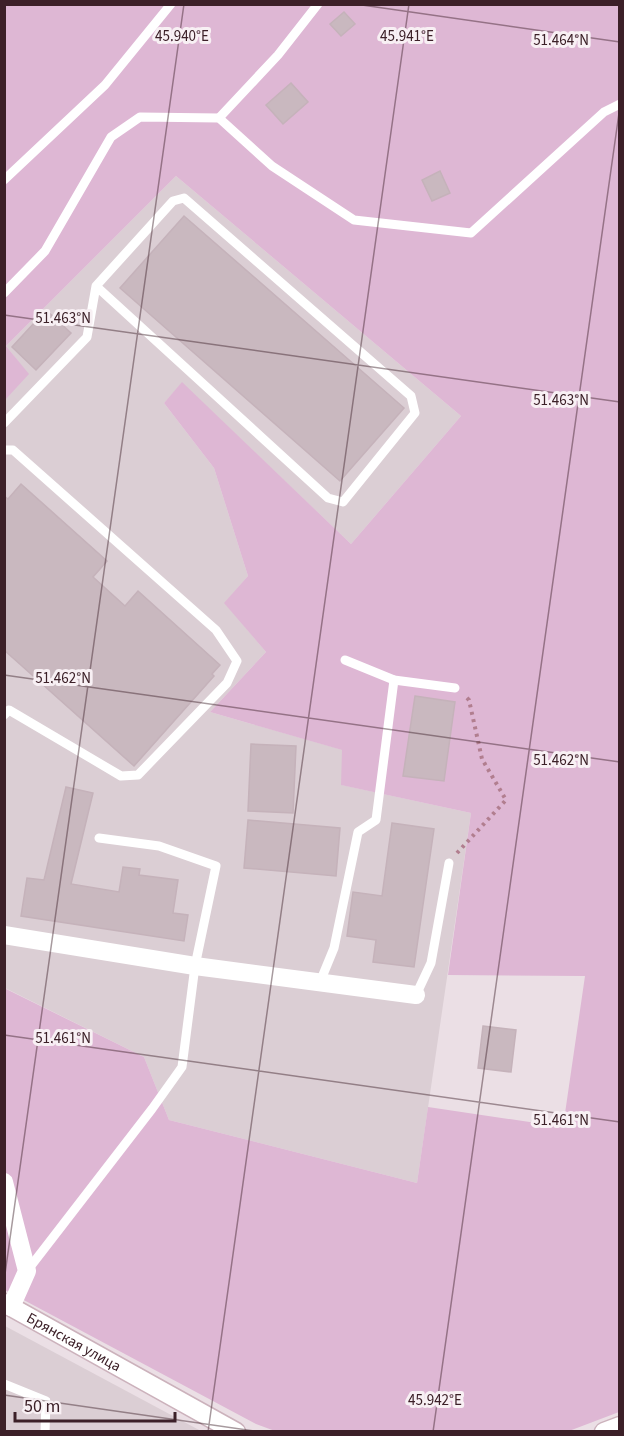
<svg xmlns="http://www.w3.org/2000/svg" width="624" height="1436" viewBox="0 0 624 1436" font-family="'Source Sans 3',sans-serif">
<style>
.built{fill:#dbced4}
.green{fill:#deb7d4}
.building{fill:#c9b8bf;stroke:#c5b2ba;stroke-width:1.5}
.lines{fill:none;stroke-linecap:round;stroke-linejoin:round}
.secondary-casing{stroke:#ccb2bc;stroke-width:21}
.path{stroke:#b17e8f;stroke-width:4;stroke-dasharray:3 4.5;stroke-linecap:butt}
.lane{stroke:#fff;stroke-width:9}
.street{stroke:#fff;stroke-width:18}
.secondary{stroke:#fff;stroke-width:18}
.ticks{fill:none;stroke:#3c2028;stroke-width:1.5;stroke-opacity:0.45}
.labels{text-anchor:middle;stroke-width:6;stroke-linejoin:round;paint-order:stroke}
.street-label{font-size:15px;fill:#3c2028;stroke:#f8f0f4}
.ticks-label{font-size:15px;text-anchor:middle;fill:#3c2028;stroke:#f8f0f4;stroke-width:6;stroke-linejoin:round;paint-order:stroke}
</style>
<rect width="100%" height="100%" fill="#ebdfe5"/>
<g class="built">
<polygon points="176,176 461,416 351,544 182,383 164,403 214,468 248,576 225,603 266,652 210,712 343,750 342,785 471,813 417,1183 169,1120 144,1057 5,988 4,400 28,374 6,346"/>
<polygon points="5,1326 201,1431 5,1431"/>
</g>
<polygon class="green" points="5,5 619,5 619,1412 569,1431 275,1431 256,1424 5,1290 4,988 144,1057 169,1120 417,1183 428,1107 563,1127 585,976 448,975 471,813 341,785 342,750 210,712 266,652 224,603 248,576 214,468 164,403 182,382 351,544 461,416 176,176 6,346 29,374 5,400"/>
<g class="building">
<polygon points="344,12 355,24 341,36 330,24"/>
<polygon points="291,83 308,102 283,124 266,105"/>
<polygon points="440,171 450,193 432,201 422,180"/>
<polygon points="184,216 404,408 340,481 120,288"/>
<polygon points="46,310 71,333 36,370 12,347"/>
<polygon points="21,484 107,561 93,577 125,606 138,591 220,665 212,674 214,676 134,766 4,650 4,496 8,499"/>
<polygon points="415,696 455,702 444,781 403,776"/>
<polygon points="251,744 296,746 293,813 248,811"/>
<polygon points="66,787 93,793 71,884 119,892 123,867 140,869 139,875 178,880 173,913 188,915 184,941 21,916 27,878 44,880"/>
<polygon points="248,820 340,828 336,876 244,868"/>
<polygon points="392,823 434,829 414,967 373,962 376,940 347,936 353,892 382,896"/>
<polygon points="483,1026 516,1030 511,1072 478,1068"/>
</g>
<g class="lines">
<g class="secondary-casing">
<g id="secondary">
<path id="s1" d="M 4,1303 L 236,1432"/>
<polyline points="604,1432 620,1426"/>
</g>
</g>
<polyline class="path" points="457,853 506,800 482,759 469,700 466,697"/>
<g class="lane">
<polyline points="219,118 278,55 318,4"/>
<polyline points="4,180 105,85 171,4"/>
<polyline points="4,293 45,251 111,137 140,117 219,118 272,166 354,220 471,233 604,112 620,104"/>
<polyline points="4,423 87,337 96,286 173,201 184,198 411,396 415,413 343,502 328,498 96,286"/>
<polyline points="4,450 13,450 216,630 237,661 227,683 138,775 121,776 9,710 4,715"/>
<polyline points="345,660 394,680 455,688"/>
<polyline points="320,982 334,948 358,832 376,820 394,680"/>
<polyline points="416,995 431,963 449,863"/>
<polyline points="27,1271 152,1109 182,1067 195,966 216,866 159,846 99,838"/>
<polyline points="4,1384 46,1401 45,1432"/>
</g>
<g class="street">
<polyline points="4,935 195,966 416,995"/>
<polyline points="4,1182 27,1271 11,1307"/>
</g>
<use href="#secondary" class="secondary"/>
</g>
<path class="ticks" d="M 355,4 L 620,42M 4,315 L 620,402M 4,675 L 620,762M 4,1035 L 620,1122M 4,1281 L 184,4M 4,1395 L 261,1432M 208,1432 L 409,4M 433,1432 L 620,106"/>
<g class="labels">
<g class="street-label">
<text dy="5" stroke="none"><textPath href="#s1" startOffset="80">Брянская улица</textPath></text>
</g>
</g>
<g class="ticks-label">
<text x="182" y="41">45.940°E</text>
<text x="407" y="41">45.941°E</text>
<text x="561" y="45">51.464°N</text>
<text x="63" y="323">51.463°N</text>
<text x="561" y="405">51.463°N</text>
<text x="63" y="683">51.462°N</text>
<text x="561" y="765">51.462°N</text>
<text x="63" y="1043">51.461°N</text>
<text x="561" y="1125">51.461°N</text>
<text x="435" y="1405">45.942°E</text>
</g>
<rect width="624" height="1436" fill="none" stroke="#3c2028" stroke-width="12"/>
<path d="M15 1412v9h160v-9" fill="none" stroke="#3c2028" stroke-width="3"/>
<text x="24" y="1412" font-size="18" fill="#3c2028" stroke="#f8f0f4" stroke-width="4.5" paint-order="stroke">50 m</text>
</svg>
